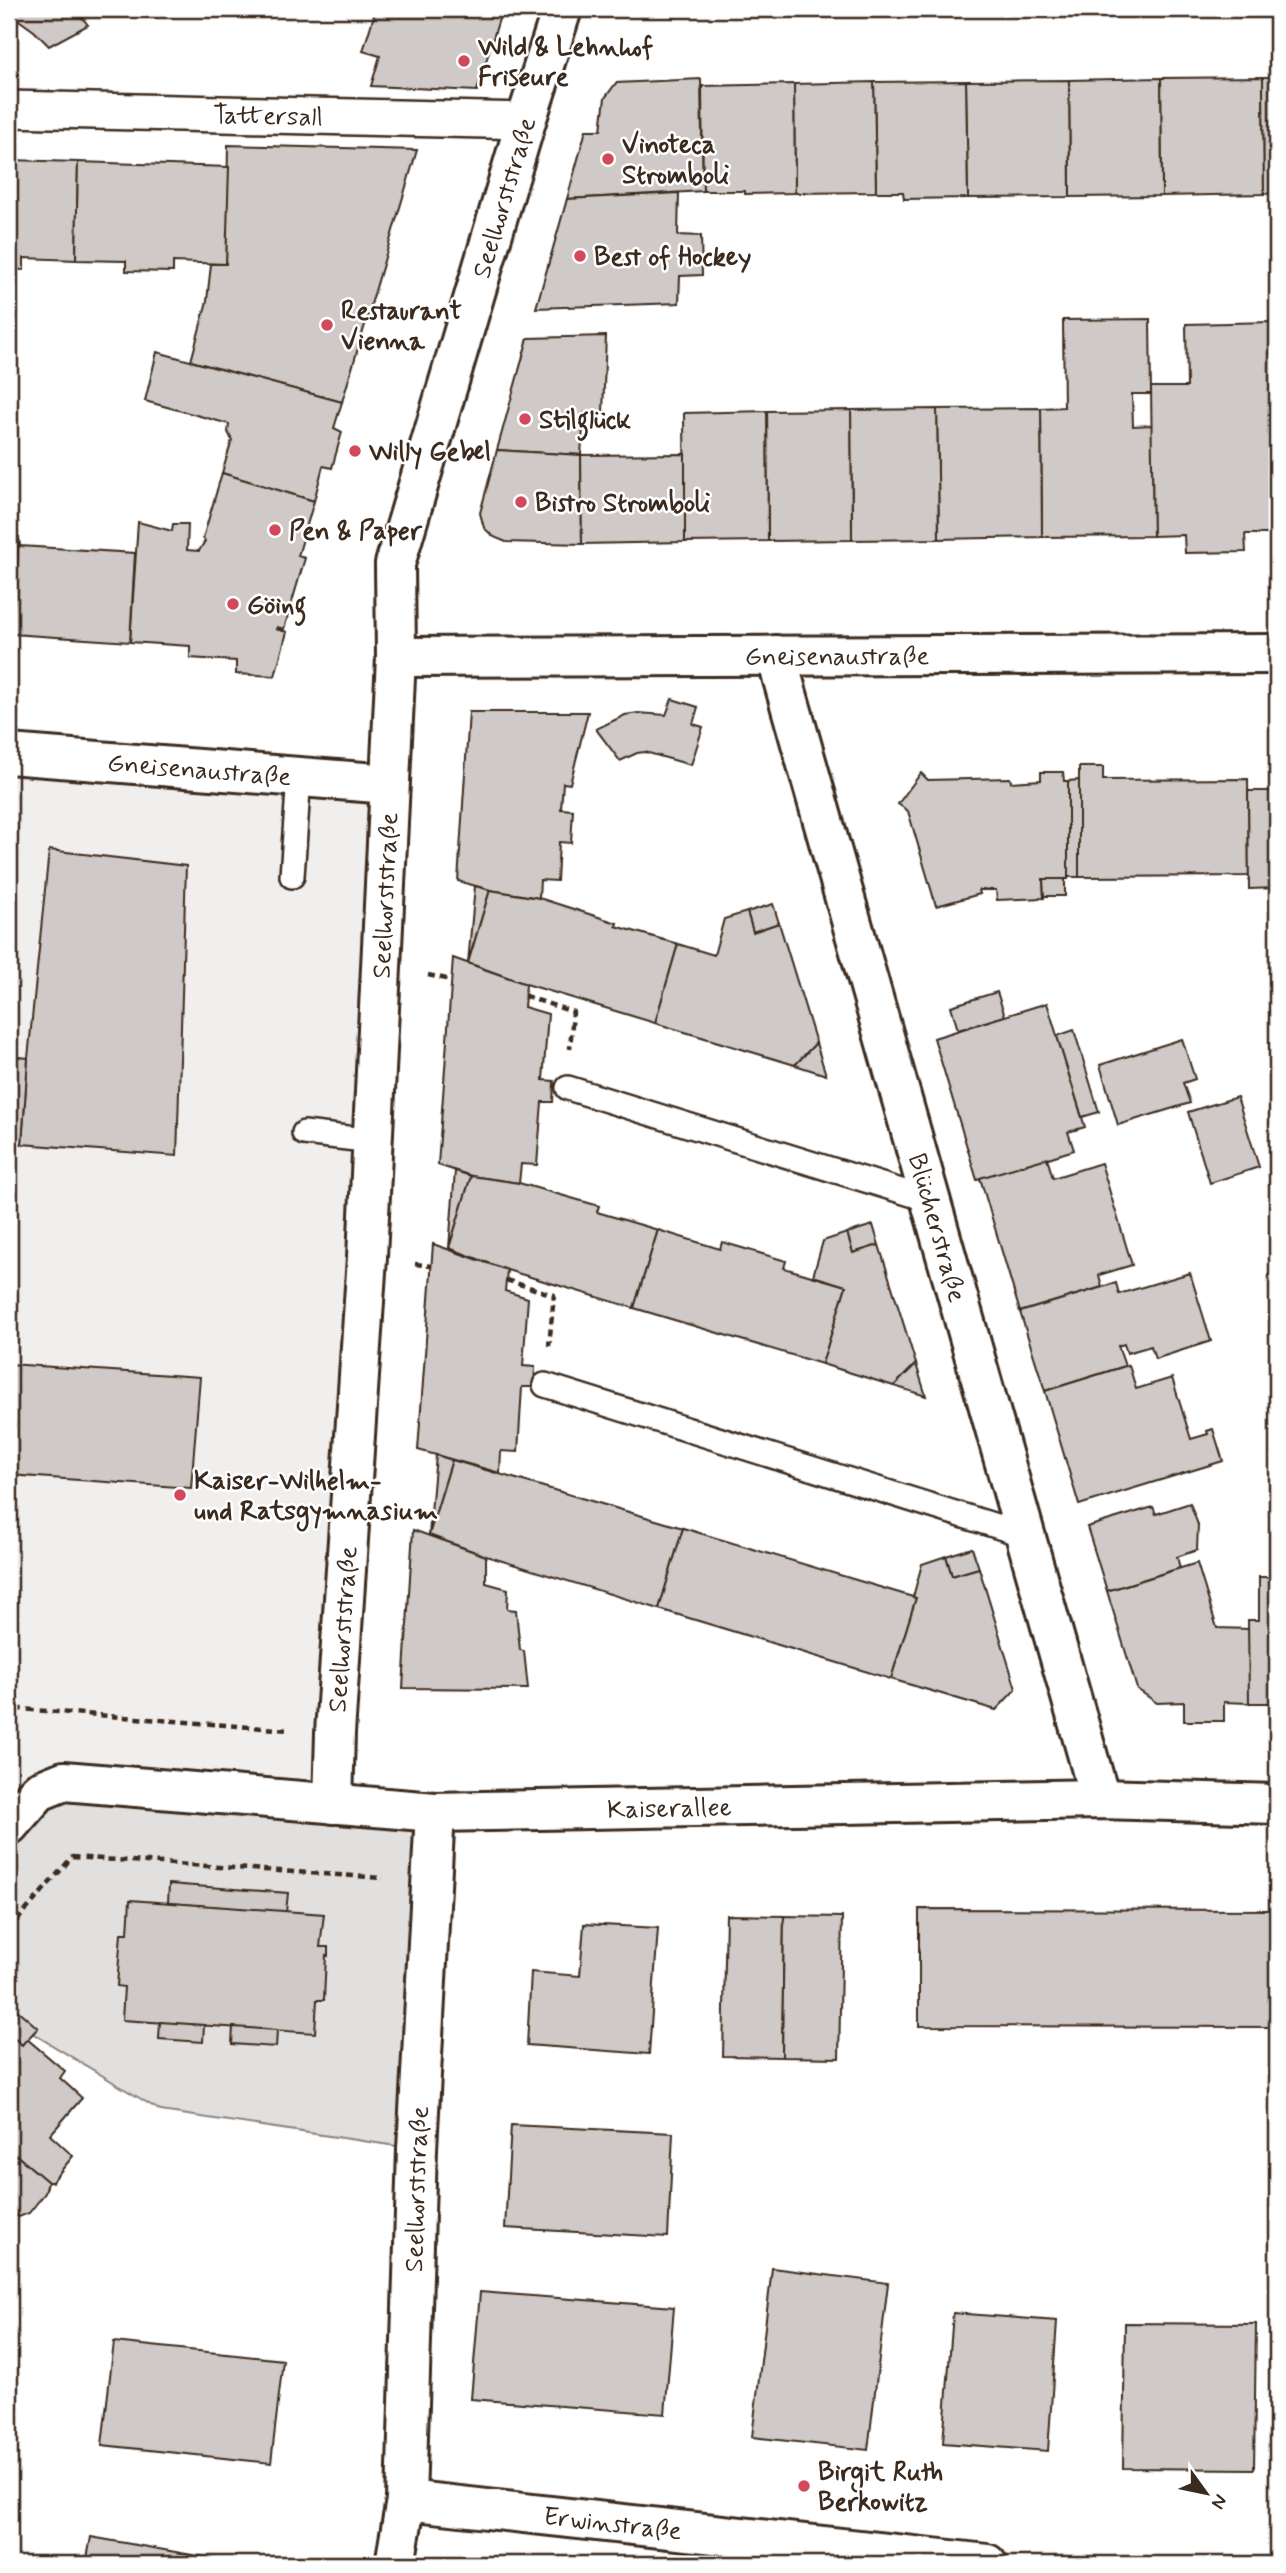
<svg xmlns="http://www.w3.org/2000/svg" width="1286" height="2573" viewBox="0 0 1286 2573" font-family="Mynerve,sans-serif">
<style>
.built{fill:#f1efee}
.green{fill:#e2e0de;stroke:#8e857e;stroke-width:2}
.building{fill:#cfcac7;stroke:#3b2a1e;stroke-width:2}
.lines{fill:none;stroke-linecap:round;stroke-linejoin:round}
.service-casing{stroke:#3b2a1e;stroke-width:28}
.pedestrian-casing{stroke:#3b2a1e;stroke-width:40}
.minor-casing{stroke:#3b2a1e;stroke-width:44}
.path{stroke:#3b2a1e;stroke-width:4.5;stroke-dasharray:7 5;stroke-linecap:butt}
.service{stroke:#fff;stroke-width:23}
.pedestrian{stroke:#fff;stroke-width:35}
.minor{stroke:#fff;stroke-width:38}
.poi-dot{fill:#d1495b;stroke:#fff;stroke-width:2.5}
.labels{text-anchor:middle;stroke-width:5;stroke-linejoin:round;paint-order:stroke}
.poi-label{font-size:26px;font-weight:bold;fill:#3b2a1e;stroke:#fff;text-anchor:start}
.street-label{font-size:26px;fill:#3b2a1e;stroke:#fff}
</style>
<rect width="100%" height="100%" fill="#fff"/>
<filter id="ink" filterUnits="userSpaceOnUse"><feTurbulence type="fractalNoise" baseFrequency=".0143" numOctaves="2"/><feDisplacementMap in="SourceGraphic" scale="14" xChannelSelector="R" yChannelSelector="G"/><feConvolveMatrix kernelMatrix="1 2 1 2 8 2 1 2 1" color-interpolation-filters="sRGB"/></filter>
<g filter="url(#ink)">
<polygon class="built" points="9,754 389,784 333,1804 9,1825"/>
<polygon class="green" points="39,1791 435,1812 417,2149 161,2111 9,2019 9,1825"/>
<g class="building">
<polygon points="9,9 96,9 81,16 88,25 49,46 34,31 9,13"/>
<polygon points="376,9 502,9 477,91 371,86 380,56 363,51"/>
<polygon points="1263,77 1264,194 1162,196 1161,78"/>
<polygon points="1263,77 1277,77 1277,193 1264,194"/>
<polygon points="1161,78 1162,196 1070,197 1069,80"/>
<polygon points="701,79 703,191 567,199 586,130 601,130 605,98 616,83"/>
<polygon points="1069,80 1070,197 968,198 966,81"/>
<polygon points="966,81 968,198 904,199 903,192 876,192 874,82"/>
<polygon points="874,82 876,192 795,193 794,84"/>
<polygon points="794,84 795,193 745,194 745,191 703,191 702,86"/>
<polygon points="228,145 417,150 342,402 191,361 207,301 211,264 226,264"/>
<polygon points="9,160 78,162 76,260 24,258 24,270 9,269"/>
<polygon points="78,162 229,167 226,264 173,262 173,272 126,271 126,261 76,260"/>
<polygon points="679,193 678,235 701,236 702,275 680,276 679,303 536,308 567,199"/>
<polygon points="1150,319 1151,394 1132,394 1133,426 1152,425 1153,536 1042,537 1041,408 1064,407 1063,320"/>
<polygon points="1273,322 1276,534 1245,534 1246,552 1185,553 1184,535 1153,536 1151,387 1187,387 1186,324"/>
<polygon points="606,336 603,412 584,413 581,455 497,450 528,338"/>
<polygon points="157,352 342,402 334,428 342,432 332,468 323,466 314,501 222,473 232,440 228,432 229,424 145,401"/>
<polygon points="1274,398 1277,398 1276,534"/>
<polygon points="1041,408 1042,537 939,539 937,409"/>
<polygon points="937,409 939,539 852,540 851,410"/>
<polygon points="851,410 852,540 768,541 767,411"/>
<polygon points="767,411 768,541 685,542 684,413"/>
<polygon points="497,450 581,455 582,544 506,542 494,537 484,528 480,513"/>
<polygon points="685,454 685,542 582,544 581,455"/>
<polygon points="222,473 314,501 298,556 305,558 284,629 277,627 276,629 287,632 275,676 236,674 236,661 190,658 190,646 130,642 138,522 172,531 173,524 188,524 187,550 199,551 205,541 203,538"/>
<polygon points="9,536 19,537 12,634 9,634"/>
<polygon points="19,537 20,546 135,553 130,642 12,634"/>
<polygon points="672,699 698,707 693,724 703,727 691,765 645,752 637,753 620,761 596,729 625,715 638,713 666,715"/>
<polygon points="469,712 588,712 570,784 563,783 561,809 573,810 571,843 559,842 557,881 540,880 539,898 490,890 458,881"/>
<polygon points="1079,767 1103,767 1103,780 1248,779 1249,876 1079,877"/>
<polygon points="1041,772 1063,772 1064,781 1068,781 1068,879 1043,879 1044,898 997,900 996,890 979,890 980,894 936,906 908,811 898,804 921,773 928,780 1010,778 1011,782 1041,780"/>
<polygon points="1079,780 1079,877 1068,877 1068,781"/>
<polygon points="1248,791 1277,791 1277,888 1249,889"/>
<polygon points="49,850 186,866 177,1156 22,1144 28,1058"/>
<polygon points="1043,879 1065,879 1065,896 1044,896"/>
<polygon points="475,886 490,890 468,963"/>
<polygon points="490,890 539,898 617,923 616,926 678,944 655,1023 526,984 468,963"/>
<polygon points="773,904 779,923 753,932 747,912"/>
<polygon points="747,912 753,932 779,923 816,1043 795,1065 655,1023 678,944 714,955 724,919"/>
<polygon points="453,958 526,984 524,1007 548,1014 543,1080 554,1081 553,1102 542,1102 537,1165 521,1164 519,1183 471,1176 438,1165"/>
<polygon points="997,992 1005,1016 958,1030 951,1006"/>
<polygon points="1047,1003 1085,1127 1068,1132 1074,1150 977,1180 934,1038"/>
<polygon points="1074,1030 1099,1112 1082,1117 1057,1036"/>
<polygon points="1182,1039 1195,1079 1183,1083 1190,1103 1118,1125 1100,1065"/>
<polygon points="816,1043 826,1075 795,1065"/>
<polygon points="9,1056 28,1058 22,1144 9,1143"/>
<polygon points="1237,1097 1259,1167 1210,1183 1188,1112"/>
<polygon points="1047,1158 1053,1178 1101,1163 1132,1265 1099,1275 1102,1287 1020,1312 980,1178"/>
<polygon points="455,1171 471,1176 449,1248"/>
<polygon points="471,1176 519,1183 599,1206 597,1212 658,1230 634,1308 507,1270 449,1248"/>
<polygon points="873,1225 879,1245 853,1253 847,1233"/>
<polygon points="658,1230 720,1249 722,1242 786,1261 784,1268 846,1286 822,1364 634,1308"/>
<polygon points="847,1233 853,1253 879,1245 916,1364 894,1386 822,1364 846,1286 813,1276 823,1241"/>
<polygon points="433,1244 507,1270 505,1291 528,1298 523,1366 535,1367 534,1387 522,1387 518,1452 501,1451 500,1473 418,1450"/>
<polygon points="1190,1273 1211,1341 1155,1359 1151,1346 1127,1353 1124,1344 1118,1346 1125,1366 1045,1391 1020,1312 1116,1283 1119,1294"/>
<polygon points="9,1364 200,1377 191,1488 9,1475"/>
<polygon points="916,1364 926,1396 894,1386"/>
<polygon points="1129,1365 1136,1389 1172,1378 1191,1439 1208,1434 1207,1431 1213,1429 1223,1461 1079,1505 1045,1391"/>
<polygon points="436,1455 452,1460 429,1535"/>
<polygon points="452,1460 683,1528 659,1609 486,1556 429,1535"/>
<polygon points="1190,1503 1198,1525 1197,1550 1177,1557 1180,1568 1107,1591 1087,1527 1153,1507 1156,1514"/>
<polygon points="683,1528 916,1598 891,1679 659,1609"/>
<polygon points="413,1530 486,1556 486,1583 508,1589 507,1609 516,1610 520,1650 524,1651 528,1689 403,1688"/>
<polygon points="972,1548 979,1568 952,1576 946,1556"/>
<polygon points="946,1556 952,1576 979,1568 1016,1689 996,1710 891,1679 916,1598 913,1597 922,1564"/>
<polygon points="1197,1563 1217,1628 1249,1629 1249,1703 1224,1702 1224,1721 1184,1721 1184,1702 1157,1703 1137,1689 1107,1591"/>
<polygon points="1259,1577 1277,1577 1277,1703 1249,1703 1248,1620 1259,1620"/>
<polygon points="169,1884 288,1893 286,1912 168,1903"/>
<polygon points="130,1900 324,1914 320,1947 328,1947 328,1956 326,1955 324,2000 317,2000 315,2033 122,2020 124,1987 117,1986 121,1933 128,1933"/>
<polygon points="919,1909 1277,1910 1277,2027 919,2026"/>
<polygon points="726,1915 784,1916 782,2057 723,2056"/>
<polygon points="784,1916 842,1917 839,2058 782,2057"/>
<polygon points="584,1924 658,1928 649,2054 527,2045 531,1972 580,1976"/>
<polygon points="9,2003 38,2028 22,2045 9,2034"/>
<polygon points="160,2022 204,2025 203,2042 159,2039"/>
<polygon points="233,2027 277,2030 276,2047 232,2044"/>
<polygon points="9,2034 22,2045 27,2039 65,2071 60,2078 82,2098 50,2135 73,2156 52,2182 48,2182 9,2149"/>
<polygon points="511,2125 673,2133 668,2237 505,2228"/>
<polygon points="9,2149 48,2182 45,2193 29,2213 19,2217 13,2214 9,2219"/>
<polygon points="772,2268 888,2283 868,2450 752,2437"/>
<polygon points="480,2292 674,2307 665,2414 471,2399"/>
<polygon points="953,2313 1057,2321 1048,2451 943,2443"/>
<polygon points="1125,2323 1256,2324 1254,2469 1123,2468"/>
<polygon points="114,2342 283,2360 271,2463 102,2445"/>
<polygon points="91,2537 243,2564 86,2564"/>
</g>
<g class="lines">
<g class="service-casing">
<g id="service">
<polyline points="292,876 299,776"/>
<polyline points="568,1088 930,1200"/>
<polyline points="304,1133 373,1141"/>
<polyline points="545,1385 1025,1535"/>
</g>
</g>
<g class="pedestrian-casing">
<g id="pedestrian">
<path id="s1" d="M 9,109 L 526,121"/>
</g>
</g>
<g class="minor-casing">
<g id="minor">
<path id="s2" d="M 776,655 L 1100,1799"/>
<path id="s3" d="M 396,657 L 1277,654"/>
<path id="s4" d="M 9,754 L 389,784"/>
<path id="s5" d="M 333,1804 L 335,1733 L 367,1257 L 396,657 L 395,564 L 526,121 L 562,9"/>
<path id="s6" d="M 9,1825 L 39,1791 L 64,1781 L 435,1812 L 1100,1799 L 1277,1804"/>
<path id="s7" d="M 406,2500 L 987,2564"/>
<path id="s8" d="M 395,2564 L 406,2500 L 417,2149 L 435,1812"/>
</g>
</g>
<g class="path">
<polyline points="428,975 451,980"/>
<polyline points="525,996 573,1012 570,1049"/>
<polyline points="415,1264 432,1266"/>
<polyline points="506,1280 554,1295 549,1346"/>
<polyline points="9,1721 20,1709 289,1730"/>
<polyline points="9,1930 72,1857 383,1878"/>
</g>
<use href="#service" class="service"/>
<use href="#pedestrian" class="pedestrian"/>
<use href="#minor" class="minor"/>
</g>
</g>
<g class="poi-dot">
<circle cx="464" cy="61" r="7"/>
<circle cx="608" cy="159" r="7"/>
<circle cx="580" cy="256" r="7"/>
<circle cx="327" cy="325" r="7"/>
<circle cx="525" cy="419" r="7"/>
<circle cx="355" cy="451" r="7"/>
<circle cx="521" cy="502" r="7"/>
<circle cx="275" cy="530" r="7"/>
<circle cx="233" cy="604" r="7"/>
<circle cx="180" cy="1495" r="7"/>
<circle cx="804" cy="2486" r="7"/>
</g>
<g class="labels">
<g class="poi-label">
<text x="478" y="55">Wild &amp; Lehnhof<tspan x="478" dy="30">Friseure</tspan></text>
<text x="622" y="153">Vinoteca<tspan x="622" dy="30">Stromboli</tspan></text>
<text x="594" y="265">Best of Hockey</text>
<text x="341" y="319">Restaurant<tspan x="341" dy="30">Vienna</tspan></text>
<text x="539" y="428">Stilglück</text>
<text x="369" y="460">Willy Gebel</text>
<text x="535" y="511">Bistro Stromboli</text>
<text x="289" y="539">Pen &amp; Paper</text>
<text x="247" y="613">Göing</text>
<text x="194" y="1489">Kaiser-Wilhelm-<tspan x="194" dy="30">und Ratsgymnasium</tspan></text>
<text x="818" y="2480">Birgit Ruth<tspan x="818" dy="30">Berkowitz</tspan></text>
</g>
<g class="street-label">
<text dy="9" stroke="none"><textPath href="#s1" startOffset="259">Tattersall</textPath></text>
<text dy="9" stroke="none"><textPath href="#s5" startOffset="1624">Seelhorststraße</textPath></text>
<text dy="9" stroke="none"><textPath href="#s3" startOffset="441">Gneisenaustraße</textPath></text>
<text dy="9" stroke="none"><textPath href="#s4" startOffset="191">Gneisenaustraße</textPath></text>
<text dy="9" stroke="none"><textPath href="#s5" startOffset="910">Seelhorststraße</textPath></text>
<text dy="9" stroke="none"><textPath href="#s2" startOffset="595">Blücherstraße</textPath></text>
<text dy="9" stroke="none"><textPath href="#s5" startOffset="175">Seelhorststraße</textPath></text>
<text dy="9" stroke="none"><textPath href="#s6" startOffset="679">Kaiserallee</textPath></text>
<text dy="9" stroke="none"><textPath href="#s8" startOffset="376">Seelhorststraße</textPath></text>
<text dy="9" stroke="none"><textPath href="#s7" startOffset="208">Erwinstraße</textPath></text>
</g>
</g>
<rect width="1286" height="2573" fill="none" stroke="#fff" stroke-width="35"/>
<rect x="18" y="18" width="1251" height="2538" fill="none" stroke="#3b2a1e" stroke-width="2.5" filter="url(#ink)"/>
<g transform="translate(1206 2493) rotate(123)" stroke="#ffffff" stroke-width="5" paint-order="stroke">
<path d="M0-5L12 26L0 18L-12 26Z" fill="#3b2a1e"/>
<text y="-10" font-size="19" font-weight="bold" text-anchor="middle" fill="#3b2a1e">N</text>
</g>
</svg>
